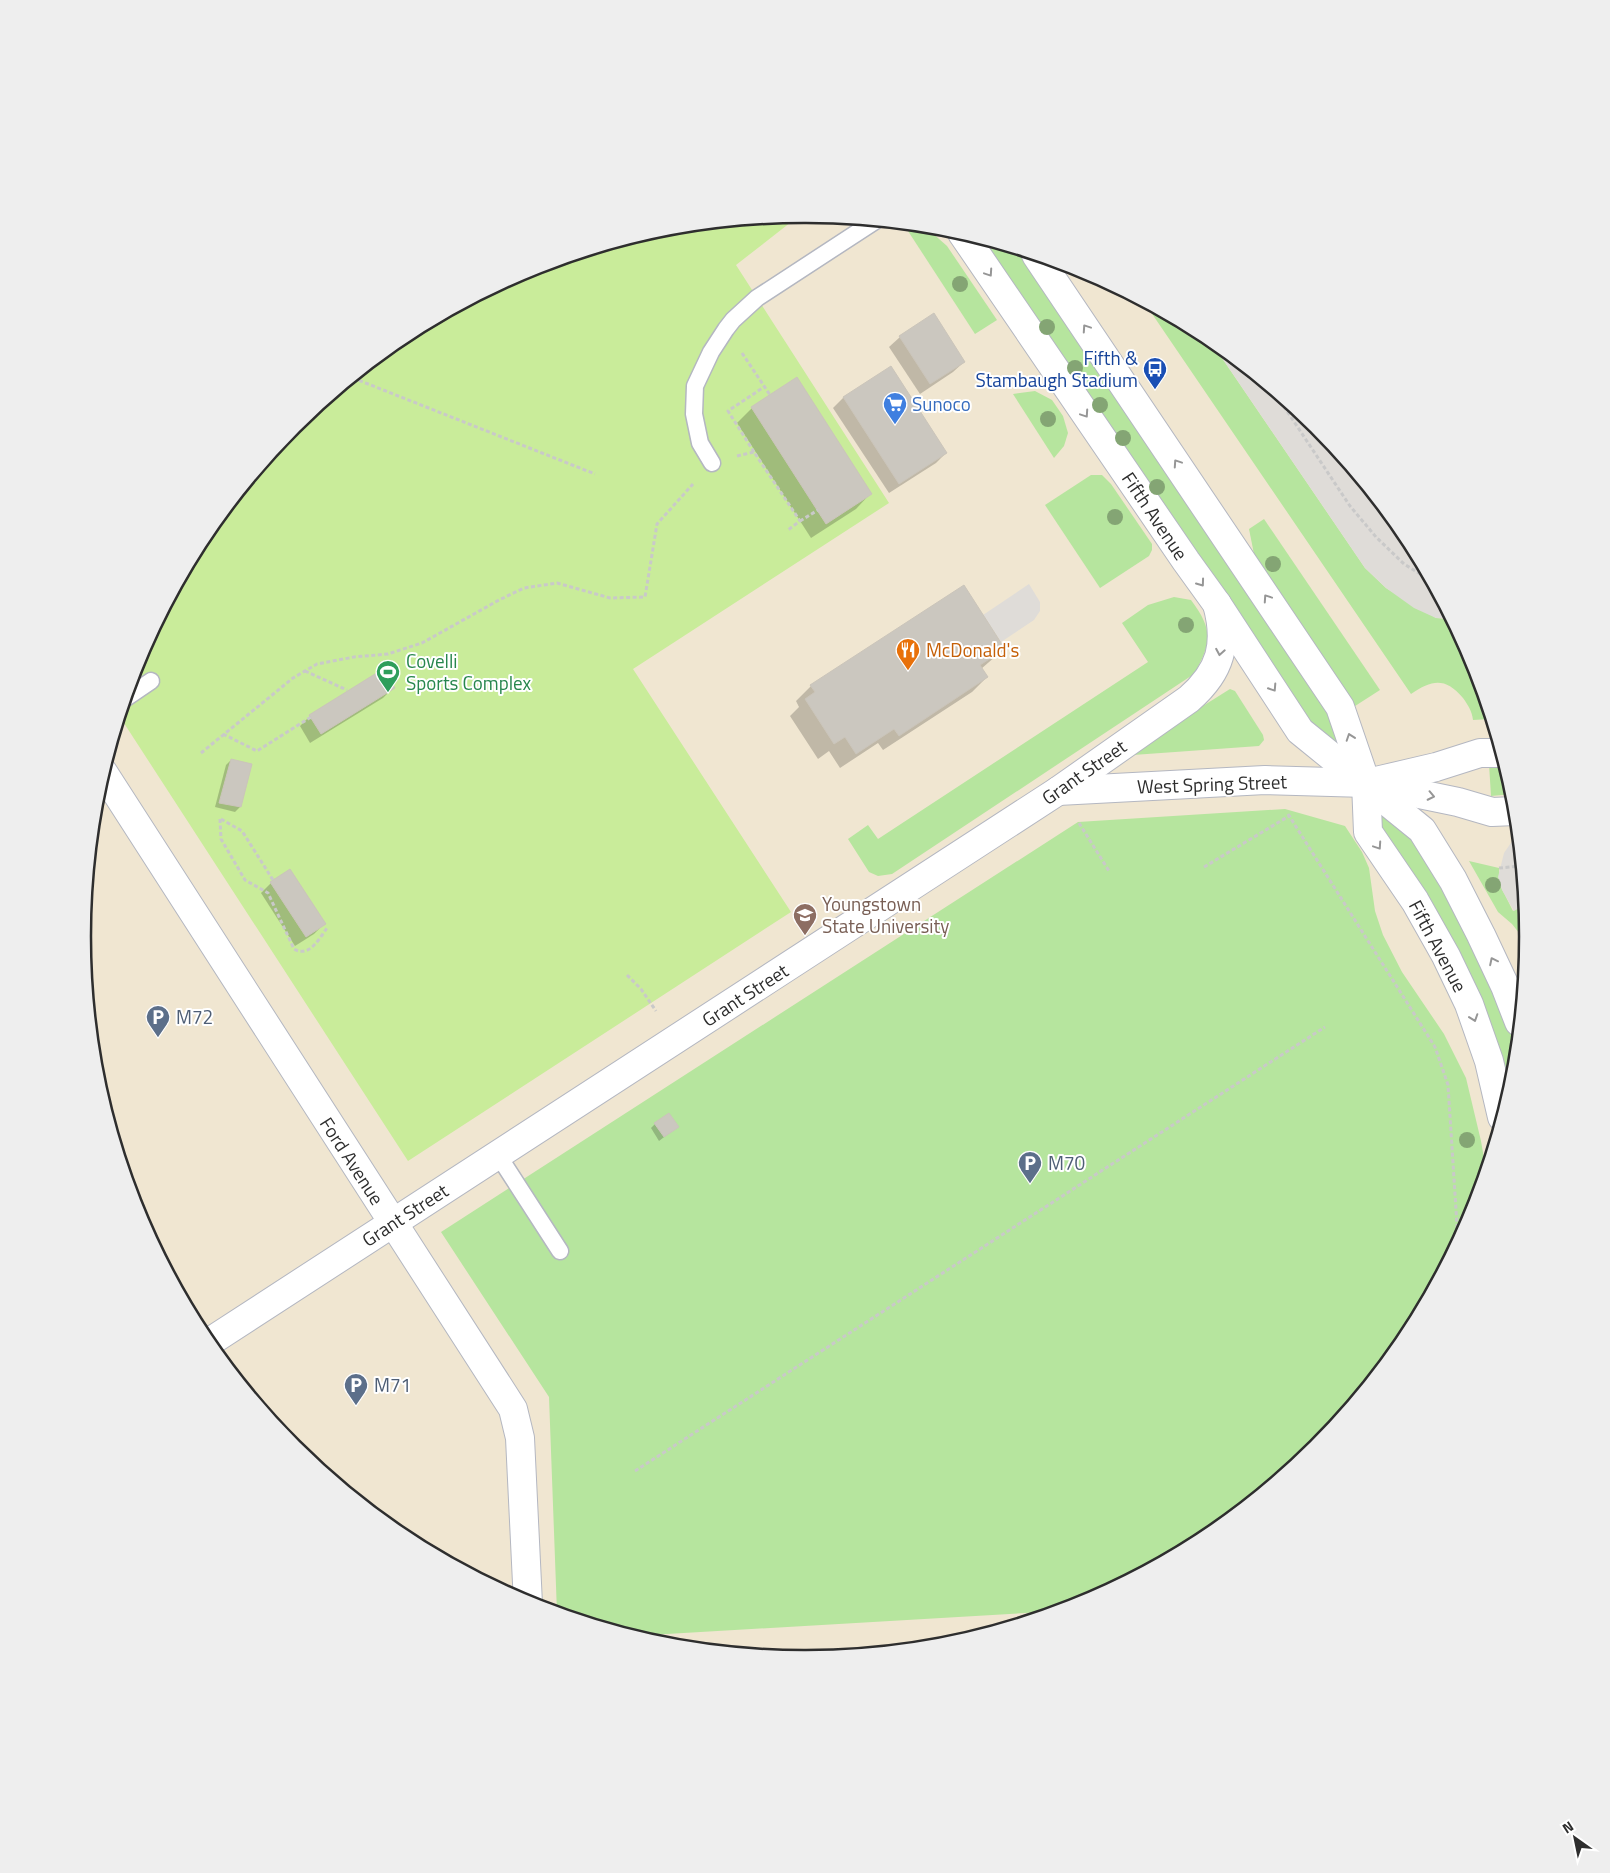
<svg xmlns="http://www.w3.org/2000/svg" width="1610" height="1873" viewBox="0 0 1610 1873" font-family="'Titillium Web',sans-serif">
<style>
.education{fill:#f0e6d1}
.green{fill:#b6e59e}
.pitch{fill:#c9ec9a}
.plaza{fill:#dfdcd8}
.shadow{fill:#0003}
.building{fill:#cbc7bf;stroke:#cbc5ba}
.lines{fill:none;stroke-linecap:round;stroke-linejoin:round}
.lane-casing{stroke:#b4b7c1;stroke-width:19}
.street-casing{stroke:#b4b7c1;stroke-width:30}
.secondary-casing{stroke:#b4b7c1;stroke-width:30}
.path{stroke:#c9c9c9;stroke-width:3;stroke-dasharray:4 2.5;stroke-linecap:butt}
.lane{stroke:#fff;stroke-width:16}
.street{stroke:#fff;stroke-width:28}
.secondary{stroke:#fff;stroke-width:28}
.tree{fill:#84a574}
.oneway{stroke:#969696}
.labels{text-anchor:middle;stroke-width:4;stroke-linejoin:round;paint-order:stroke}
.transit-label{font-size:19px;fill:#164399;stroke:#fff;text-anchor:end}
.shop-label{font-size:19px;fill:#366cbe;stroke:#fff;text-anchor:start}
.street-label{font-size:19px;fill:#2e2e2e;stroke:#fff}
.food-label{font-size:19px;fill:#c56008;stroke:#fff;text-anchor:start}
.leisure-label{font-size:19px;fill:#27864d;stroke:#fff;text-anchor:start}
.education-label{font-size:19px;fill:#785e54;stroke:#fff;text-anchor:start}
.service-label{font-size:19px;fill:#4e5e75;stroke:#fff;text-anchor:start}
.rim{fill:none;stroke:#2e2e2e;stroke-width:2.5}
</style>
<rect width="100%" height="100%" fill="#efe9e1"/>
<circle class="education" cx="805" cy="936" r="720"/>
<g class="green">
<polygon points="920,228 930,231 947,246 997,320 975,334 908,231"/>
<polygon points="962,233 1036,255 1296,640 1366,783 1422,830 1519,1022 1514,1078 1502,1117 1489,1061 1368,832 1366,783 1300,731"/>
<path d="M 1144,302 L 1207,336 L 1365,568 L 1386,588 L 1436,618 L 1451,619 L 1473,660 L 1490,719 L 1473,720 C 1472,711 1468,705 1463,698 C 1445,677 1432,680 1411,694 Z"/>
<polygon points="1035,391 1052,400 1063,416 1068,433 1064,446 1054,458 1013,394"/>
<polygon points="1091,475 1102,475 1111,484 1152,544 1152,550 1149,556 1100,588 1045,505"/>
<polygon points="1264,519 1380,690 1352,708 1257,569 1249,529"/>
<path d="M 1174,597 L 1191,600 C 1213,629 1212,643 1194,674 L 892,874 L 878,876 L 869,872 L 848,839 L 868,825 L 878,839 L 1148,662 L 1122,623 L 1148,605 Z"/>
<polygon points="1230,689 1235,691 1263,735 1264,740 1259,746 1133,755 1131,751"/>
<polygon points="1504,763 1513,794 1491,796 1489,764"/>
<polygon points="1285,809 1345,826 1362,852 1369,868 1375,911 1383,935 1402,972 1444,1034 1466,1078 1481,1141 1486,1170 1472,1213 1406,1338 1316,1448 1206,1537 1081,1604 1059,1611 633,1636 557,1613 549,1397 441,1232 1078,822"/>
<polygon points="1469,861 1499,868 1500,885 1513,911 1524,905 1527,943 1512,924 1498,912"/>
</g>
<polygon class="pitch" points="800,215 736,265 889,503 633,669 791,912 408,1161 120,717 138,660 204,535 294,425 404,336 529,269 664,228"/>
<g class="plaza">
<polygon points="1207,336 1316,426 1406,535 1451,619 1436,618 1414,608 1386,588 1365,568"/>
<polygon points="1029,584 1040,602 1040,611 1034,620 1001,642 983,615"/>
<polygon points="1517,834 1524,905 1514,911 1502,890 1498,877 1504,853"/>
</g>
<g class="shadow">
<polygon points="933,315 964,362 953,372 920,394 889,347 900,337"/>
<polygon points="890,368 946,453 936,463 889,493 833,408 843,398"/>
<polygon points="752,408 871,493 856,509 811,538 737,423"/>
<polygon points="1004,649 981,669 987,677 972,692 883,750 878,743 840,768 829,751 818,759 790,716 799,707 796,701 811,686"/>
<polygon points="393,688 383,698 310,743 300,726 310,716"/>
<polygon points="231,760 250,765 240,807 235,812 215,807 226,765"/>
<polygon points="271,883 324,924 314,934 295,946 261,893"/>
<polygon points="655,1124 677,1127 659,1141 651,1128"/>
</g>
<g class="building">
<polygon points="934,313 965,362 930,384 899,336"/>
<polygon points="891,366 947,453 899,484 843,397"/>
<polygon points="797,377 872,494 826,524 751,407"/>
<polygon points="964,585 1005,649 980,665 988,677 899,736 894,729 856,754 845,737 834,744 805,699 815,692 810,685"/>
<polygon points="383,669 395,688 321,734 309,715"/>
<polygon points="231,759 252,764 241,807 219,803"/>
<polygon points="290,869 326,924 306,937 270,882"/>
<polygon points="669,1113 679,1127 664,1137 654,1123"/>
</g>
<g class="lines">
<g class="lane-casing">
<g id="lane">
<polyline points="712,463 700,443 694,414 695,386 711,352 726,329 733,320 757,298 875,221"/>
<polyline points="126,698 151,681"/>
<polyline points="498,1155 560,1251"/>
</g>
</g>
<g class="street-casing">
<g id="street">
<polyline points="103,772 513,1409 520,1438 528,1604"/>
<polyline points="1376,781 1436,767 1480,753 1501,753"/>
<polyline points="1058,791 1265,780 1366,783 1458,802 1492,812 1515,811"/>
<path d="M 208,1343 L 1058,791 L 1189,699 C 1221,671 1228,644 1217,604"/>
</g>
</g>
<g class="secondary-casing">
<g id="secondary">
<polyline points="962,233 1186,561 1217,604 1300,731 1422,830 1453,880 1481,935 1505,986 1519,1022"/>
<polyline points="1036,255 1340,707 1366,783 1368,832 1415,901 1446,956 1469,1004 1489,1061 1502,1117"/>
</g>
</g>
<g class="path">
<polyline points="742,353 770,395"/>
<polyline points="353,378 595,474"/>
<polyline points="1273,390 1350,506 1376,537 1404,564 1430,580"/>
<polyline points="754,452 728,411 764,387"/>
<polyline points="737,456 754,452 800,521 788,530"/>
<polyline points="800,521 818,510"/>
<polyline points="305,671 347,690"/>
<polyline points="223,734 257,751 311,717"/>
<polyline points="201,753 293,678 317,664 354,657 388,654 422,643 499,600 524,588 557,583 610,598 645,597 657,524 693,484"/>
<polyline points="1288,814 1435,1047 1448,1085 1458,1241"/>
<path d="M 220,819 L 221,839 L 245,880 L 268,893 L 294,949 C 309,958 319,939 327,928"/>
<polyline points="221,819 242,831 273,880"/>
<polyline points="1079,823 1109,871"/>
<polyline points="1204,867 1289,816"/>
<polyline points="1499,868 1521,866"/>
<polyline points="627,975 641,989 656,1011"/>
<polyline points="635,1471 1325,1027"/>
</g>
<use href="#lane" class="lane"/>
<use href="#street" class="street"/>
<use href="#secondary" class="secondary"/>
</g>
<g class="tree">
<circle cx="960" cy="284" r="8"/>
<circle cx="1047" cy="327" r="8"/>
<circle cx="1075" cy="368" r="8"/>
<circle cx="1100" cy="405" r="8"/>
<circle cx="1048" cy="419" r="8"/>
<circle cx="1123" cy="438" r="8"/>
<circle cx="1157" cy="487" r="8"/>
<circle cx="1115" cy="517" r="8"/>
<circle cx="1273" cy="564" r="8"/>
<circle cx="1186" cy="625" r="8"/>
<circle cx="1493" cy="885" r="8"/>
<circle cx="1467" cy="1140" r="8"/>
</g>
<defs><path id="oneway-chevron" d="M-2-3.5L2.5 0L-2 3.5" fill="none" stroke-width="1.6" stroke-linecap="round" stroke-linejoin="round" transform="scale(1.25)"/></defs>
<g class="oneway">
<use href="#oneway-chevron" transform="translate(989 273) rotate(56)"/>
<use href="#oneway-chevron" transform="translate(1086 328) rotate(-124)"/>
<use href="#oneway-chevron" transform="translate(1085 414) rotate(56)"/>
<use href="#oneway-chevron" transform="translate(1177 463) rotate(-124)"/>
<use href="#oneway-chevron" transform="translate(1201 583) rotate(54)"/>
<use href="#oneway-chevron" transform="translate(1267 598) rotate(-124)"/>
<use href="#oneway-chevron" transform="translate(1220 652) rotate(100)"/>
<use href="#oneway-chevron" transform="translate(1273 688) rotate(57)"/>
<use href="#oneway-chevron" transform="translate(1350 737) rotate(-109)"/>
<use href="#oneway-chevron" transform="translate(1431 796) rotate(12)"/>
<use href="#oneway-chevron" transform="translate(1378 846) rotate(56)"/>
<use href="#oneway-chevron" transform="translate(1493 961) rotate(-116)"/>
<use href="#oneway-chevron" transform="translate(1474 1018) rotate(71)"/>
</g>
<defs>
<g id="bus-pin" transform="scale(1.25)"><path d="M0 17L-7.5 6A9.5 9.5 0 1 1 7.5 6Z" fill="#1a4fb4" stroke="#fff"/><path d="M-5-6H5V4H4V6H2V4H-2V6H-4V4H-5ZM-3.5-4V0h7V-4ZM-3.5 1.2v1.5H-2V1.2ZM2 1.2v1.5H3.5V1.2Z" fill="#fff"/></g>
<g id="supermarket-pin" transform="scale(1.25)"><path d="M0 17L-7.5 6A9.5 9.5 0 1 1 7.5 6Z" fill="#3f7fe0" stroke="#fff"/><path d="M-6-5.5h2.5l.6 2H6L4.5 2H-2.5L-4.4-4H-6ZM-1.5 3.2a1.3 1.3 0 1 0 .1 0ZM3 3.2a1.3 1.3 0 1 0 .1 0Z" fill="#fff"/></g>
<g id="restaurant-pin" transform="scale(1.25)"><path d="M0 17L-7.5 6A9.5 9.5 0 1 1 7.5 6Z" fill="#e8710a" stroke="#fff"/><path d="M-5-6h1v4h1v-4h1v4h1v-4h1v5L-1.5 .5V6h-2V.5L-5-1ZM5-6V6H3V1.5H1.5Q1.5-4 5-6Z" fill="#fff"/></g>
<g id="stadium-pin" transform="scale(1.25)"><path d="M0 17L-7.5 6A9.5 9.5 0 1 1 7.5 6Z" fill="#2e9e5b" stroke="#fff"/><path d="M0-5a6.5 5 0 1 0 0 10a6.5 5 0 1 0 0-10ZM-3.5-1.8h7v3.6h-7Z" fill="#fff"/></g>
<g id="university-pin" transform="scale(1.25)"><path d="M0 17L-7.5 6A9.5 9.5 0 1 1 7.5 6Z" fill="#8d6e63" stroke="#fff"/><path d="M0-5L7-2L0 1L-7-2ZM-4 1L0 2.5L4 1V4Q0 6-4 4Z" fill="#fff"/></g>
<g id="parking-pin" transform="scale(1.25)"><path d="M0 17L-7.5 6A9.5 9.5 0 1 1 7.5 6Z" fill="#5c6f8a" stroke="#fff"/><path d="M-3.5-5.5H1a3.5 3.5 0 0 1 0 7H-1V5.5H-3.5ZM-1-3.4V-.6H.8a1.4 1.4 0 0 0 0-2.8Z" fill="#fff"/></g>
</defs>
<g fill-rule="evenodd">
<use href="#bus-pin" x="1155" y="369"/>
<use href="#supermarket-pin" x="895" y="404"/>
<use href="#restaurant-pin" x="908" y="650"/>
<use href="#stadium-pin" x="388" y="672"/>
<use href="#university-pin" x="805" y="915"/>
<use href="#parking-pin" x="158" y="1017"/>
<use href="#parking-pin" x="1030" y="1163"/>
<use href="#parking-pin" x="356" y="1385"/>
</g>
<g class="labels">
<g class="transit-label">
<text x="1138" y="365">Fifth &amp;<tspan x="1138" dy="22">Stambaugh Stadium</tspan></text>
</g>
<g class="shop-label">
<text x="912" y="411">Sunoco</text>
</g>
<g class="street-label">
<text transform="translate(1155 516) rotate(56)" y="7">Fifth Avenue</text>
<text transform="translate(1084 772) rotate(-35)" y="7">Grant Street</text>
<text transform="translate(1212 784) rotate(-2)" y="7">West Spring Street</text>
<text transform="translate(1438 946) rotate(62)" y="7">Fifth Avenue</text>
<text transform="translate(745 995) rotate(-33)" y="7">Grant Street</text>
<text transform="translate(352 1161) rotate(57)" y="7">Ford Avenue</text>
<text transform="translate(405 1215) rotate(-33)" y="7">Grant Street</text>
</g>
<g class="food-label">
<text x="926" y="657">McDonald's</text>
</g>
<g class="leisure-label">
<text x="406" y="668">Covelli<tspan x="406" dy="22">Sports Complex</tspan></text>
</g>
<g class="education-label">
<text x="822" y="911">Youngstown<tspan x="822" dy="22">State University</tspan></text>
</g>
<g class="service-label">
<text x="176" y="1024">M72</text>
<text x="1048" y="1170">M70</text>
<text x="374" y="1392">M71</text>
</g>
</g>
<path d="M0 0H1610V1873H0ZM804 223H806A713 713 0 0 1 1519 936V937A713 713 0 0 1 806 1650H804A713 713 0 0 1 91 937V936A713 713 0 0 1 804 223Z" fill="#eee" fill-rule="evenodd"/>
<path class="rim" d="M804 223H806A713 713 0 0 1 1519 936V937A713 713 0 0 1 806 1650H804A713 713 0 0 1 91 937V936A713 713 0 0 1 804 223Z"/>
<g transform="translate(1575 1838) rotate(327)" stroke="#ffffff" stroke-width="4" paint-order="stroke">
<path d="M0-4L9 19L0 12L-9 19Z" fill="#2e2e2e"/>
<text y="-8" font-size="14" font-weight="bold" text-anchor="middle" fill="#2e2e2e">N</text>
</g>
</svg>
